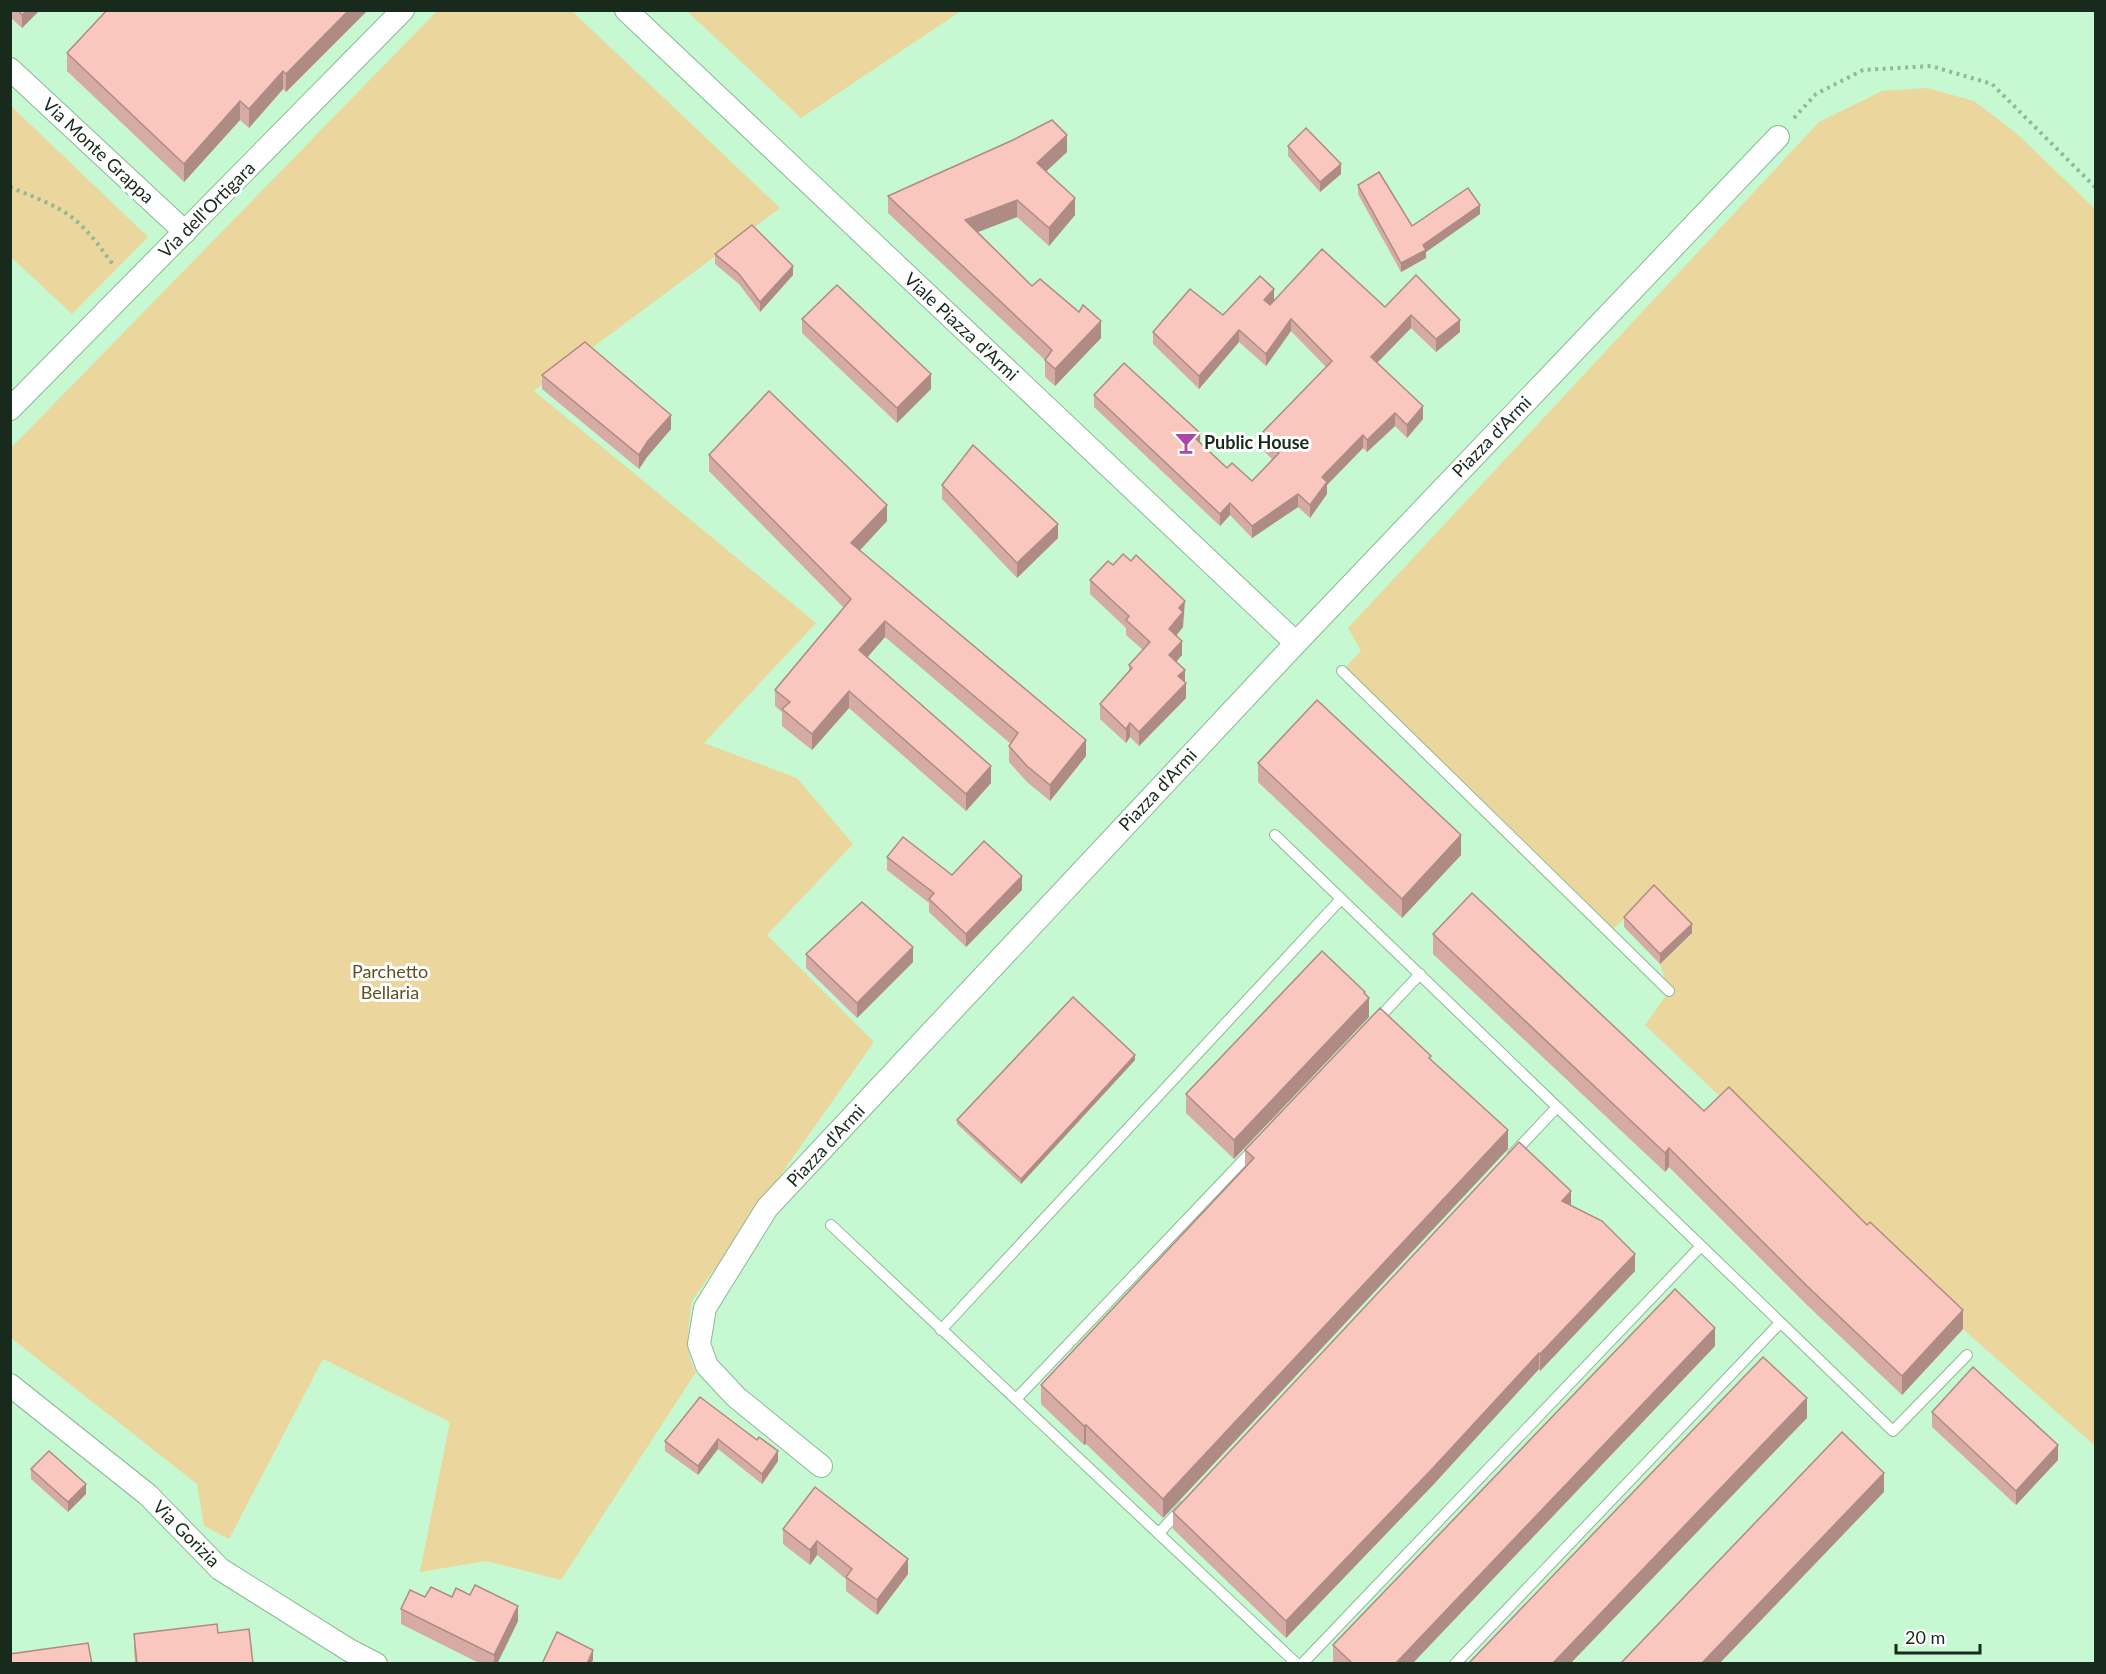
<svg xmlns="http://www.w3.org/2000/svg" width="2106" height="1674" viewBox="0 0 2106 1674" font-family="Lato,sans-serif">
<style>
.green{fill:#ebd79e}
.lines{fill:none;stroke-linecap:round;stroke-linejoin:round}
.service-casing{stroke:#8ab995;stroke-width:12}
.minor-casing{stroke:#8ab995;stroke-width:24}
.path{stroke:#90b899;stroke-width:4;stroke-dasharray:3 4.5;stroke-linecap:butt}
.service{stroke:#fff;stroke-width:10}
.minor{stroke:#fff;stroke-width:22}
.wall{fill:#d6aba3}
.shaded-wall{fill:#ae8b84}
.building{fill:#f9c7bd;stroke:#ae8b84;stroke-width:1.5}
.labels{text-anchor:middle;stroke-width:6;stroke-linejoin:round;paint-order:stroke}
.street-label{font-size:18px;fill:#172a1c;stroke:#fff}
.poi-label{font-size:18px;font-weight:bold;fill:#172a1c;stroke:#fff;text-anchor:start}
.park-label{font-size:18px;fill:#605120;stroke:#fff}
</style>
<rect width="100%" height="100%" fill="#c6f8d1"/>
<g class="green">
<path d="M 437,11 L 572,11 L 780,208 L 534,391 L 816,623 L 704,743 L 797,778 L 853,844 L 767,935 L 874,1042 L 692,1301 C 689,1325 683,1350 696,1372 L 561,1580 L 486,1561 L 420,1572 L 450,1422 L 323,1359 L 229,1539 L 204,1526 L 197,1484 L 11,1338 L 10,449 Z"/>
<polygon points="687,11 961,11 801,118"/>
<polygon points="1927,88 1974,101 2015,132 2095,209 2095,1446 1963,1329 1645,1025 1669,991 1660,964 1692,934 1654,895 1609,932 1342,671 1361,651 1348,628 1819,122 1882,91"/>
<polygon points="10,105 148,237 72,314 11,257"/>
</g>
<g class="lines">
<g class="service-casing">
<g id="service">
<polyline points="1342,671 1669,991"/>
<polyline points="1275,835 1893,1431 1967,1355"/>
<polyline points="1376,1021 1420,974"/>
<polyline points="1513,1154 1557,1107"/>
<polyline points="831,1225 1297,1664"/>
<polyline points="941,1330 1341,899"/>
<polyline points="1016,1399 1254,1149"/>
<polyline points="1159,1533 1183,1507"/>
<polyline points="1302,1664 1701,1246"/>
<polyline points="1455,1664 1780,1323"/>
</g>
</g>
<g class="minor-casing">
<g id="minor">
<polyline points="626,10 1296,643"/>
<polyline points="10,69 185,232"/>
<polyline points="10,409 403,10"/>
<polyline points="10,1385 148,1495 220,1569 349,1650 376,1664"/>
<polyline points="821,1466 736,1397 707,1366 699,1344 705,1308 767,1208 1296,643 1778,137"/>
</g>
</g>
<g class="path">
<polyline points="1794,118 1816,94 1863,70 1931,66 1992,84 2096,188"/>
<path d="M 10,187 C 31,196 57,205 74,219 C 91,233 102,250 115,267"/>
</g>
<use href="#service" class="service"/>
<use href="#minor" class="minor"/>
</g>
<g class="wall">
<polygon points="10,10 40,10 22,28 10,17"/>
<polygon points="107,10 368,10 286,92 283,89 249,128 240,120 184,182 67,71 67,53"/>
<polygon points="1288,146 1341,174 1320,192 1288,156"/>
<polygon points="1067,152 1046,171 1075,215 1049,246 1017,217 978,232 1032,286 1101,338 1055,386 1045,377 1045,360 888,213 888,196"/>
<polygon points="1358,185 1412,226 1480,214 1426,252 1426,258 1401,272 1358,194"/>
<polygon points="715,254 793,275 760,312 739,284 715,264"/>
<polygon points="1274,301 1385,307 1460,332 1436,352 1411,328 1377,363 1423,419 1407,438 1395,426 1367,452 1363,448 1327,485 1327,494 1310,518 1298,507 1252,538 1230,515 1220,526 1094,407 1094,395 1200,442 1227,468 1252,481 1272,459 1260,447 1260,435 1326,367 1291,331 1266,366 1239,342 1199,389 1153,344 1153,332 1223,315"/>
<polygon points="802,319 931,389 897,423 802,333"/>
<polygon points="542,375 671,429 647,457 639,469 542,389"/>
<polygon points="709,455 887,521 859,550 1086,756 1050,801 1027,782 1009,762 1009,746 1011,744 885,637 867,657 991,783 966,811 849,708 812,750 782,726 782,712 775,706 775,690 844,608 709,471"/>
<polygon points="942,485 1058,538 1017,578 942,499"/>
<polygon points="1113,565 1185,616 1183,617 1183,627 1176,636 1182,655 1176,662 1185,682 1186,698 1139,746 1130,737 1126,743 1100,719 1100,704 1129,671 1129,665 1143,650 1126,635 1126,628 1090,594 1090,580"/>
<polygon points="1258,763 1461,855 1402,918 1258,782"/>
<polygon points="887,857 952,875 1022,890 966,947 929,912 929,903 887,870"/>
<polygon points="1624,917 1692,933 1660,964 1624,927"/>
<polygon points="1433,934 1704,1111 1963,1329 1902,1395 1807,1305 1669,1167 1665,1172 1433,954"/>
<polygon points="806,954 913,962 857,1018 806,968"/>
<polygon points="1365,994 1369,1017 1234,1159 1186,1113 1186,1094"/>
<polygon points="1135,1060 1021,1184 957,1124 957,1120"/>
<polygon points="1431,1060 1508,1149 1163,1518 1086,1444 1084,1445 1041,1404 1041,1385 1245,1168 1245,1150"/>
<polygon points="1571,1205 1635,1271 1540,1371 1539,1369 1433,1485 1286,1638 1173,1529 1173,1512"/>
<polygon points="1715,1346 1412,1664 1334,1664 1333,1662 1333,1645"/>
<polygon points="700,1397 757,1440 778,1461 762,1484 718,1449 698,1475 665,1451 665,1441"/>
<polygon points="1932,1412 2058,1460 2016,1505 1932,1427"/>
<polygon points="31,1469 86,1494 68,1512 31,1479"/>
<polygon points="783,1529 908,1574 877,1615 846,1591 846,1579 817,1555 810,1565 783,1544"/>
<polygon points="425,1597 452,1597 518,1621 497,1664 481,1664 401,1624 401,1609"/>
<polygon points="218,1633 253,1664 135,1664 134,1649 134,1634"/>
</g>
<g class="shaded-wall">
<polygon points="27,10 40,10 22,28 22,15"/>
<polygon points="349,10 368,10 286,92 286,74"/>
<polygon points="283,71 283,89 249,128 249,109"/>
<polygon points="240,101 240,120 184,182 184,164"/>
<polygon points="1067,135 1067,152 1037,180 1037,163"/>
<polygon points="1341,164 1341,174 1320,192 1320,182"/>
<polygon points="1075,198 1075,215 1049,246 1049,228"/>
<polygon points="1017,200 1017,217 965,237 965,220"/>
<polygon points="1480,205 1480,214 1426,252 1426,258 1401,272 1401,263 1423,245"/>
<polygon points="793,266 793,275 760,312 760,302"/>
<polygon points="1274,289 1274,301 1264,313 1264,300"/>
<polygon points="1411,315 1411,328 1371,369 1371,357"/>
<polygon points="1291,319 1291,331 1266,366 1266,354"/>
<polygon points="1460,320 1460,332 1436,352 1436,339"/>
<polygon points="1101,321 1101,338 1055,386 1055,369"/>
<polygon points="1239,330 1239,342 1199,389 1199,376"/>
<polygon points="931,374 931,389 897,423 897,408"/>
<polygon points="1423,406 1423,419 1407,438 1407,425"/>
<polygon points="1395,413 1395,426 1367,452 1367,440"/>
<polygon points="671,415 671,429 647,457 639,469 639,455 647,442"/>
<polygon points="1200,433 1200,446 1195,438"/>
<polygon points="1363,435 1363,448 1327,485 1327,494 1310,518 1310,505 1322,477"/>
<polygon points="1298,494 1298,507 1252,538 1252,526"/>
<polygon points="1230,503 1230,515 1220,526 1220,514"/>
<polygon points="887,505 887,521 851,560 851,543"/>
<polygon points="1058,524 1058,538 1017,578 1017,563"/>
<polygon points="1185,601 1183,627 1169,644 1169,629 1179,608"/>
<polygon points="885,621 885,637 859,667 859,650"/>
<polygon points="1182,641 1182,655 1169,670 1169,655"/>
<polygon points="1185,670 1185,684 1178,676"/>
<polygon points="1186,683 1186,698 1139,746 1139,732"/>
<polygon points="849,691 849,708 812,750 812,734"/>
<polygon points="1130,723 1130,737 1126,743 1126,729"/>
<polygon points="1086,740 1086,756 1050,801 1050,785"/>
<polygon points="991,766 991,783 966,811 966,794"/>
<polygon points="1461,835 1461,855 1402,918 1402,899"/>
<polygon points="1022,876 1022,890 966,947 966,934"/>
<polygon points="1692,924 1692,933 1660,964 1660,954"/>
<polygon points="913,947 913,962 857,1018 857,1003"/>
<polygon points="1365,992 1365,1002 1369,998 1369,1017 1234,1159 1234,1140"/>
<polygon points="1135,1055 1135,1060 1021,1184 1021,1179"/>
<polygon points="1508,1130 1508,1149 1163,1518 1163,1499"/>
<polygon points="1669,1148 1669,1167 1665,1172 1665,1153"/>
<polygon points="1571,1191 1571,1208 1562,1201"/>
<polygon points="1635,1254 1635,1271 1540,1371 1540,1354"/>
<polygon points="1963,1310 1963,1329 1902,1395 1902,1376"/>
<polygon points="1715,1328 1715,1346 1412,1664 1395,1664"/>
<polygon points="1539,1353 1539,1369 1433,1485 1286,1638 1286,1621"/>
<polygon points="1807,1398 1807,1418 1570,1664 1552,1664"/>
<polygon points="1086,1425 1086,1444 1084,1445 1084,1426"/>
<polygon points="718,1439 718,1449 698,1475 698,1466"/>
<polygon points="2058,1445 2058,1460 2016,1505 2016,1491"/>
<polygon points="778,1451 778,1461 762,1484 762,1474"/>
<polygon points="1884,1473 1884,1492 1719,1664 1701,1664"/>
<polygon points="86,1484 86,1494 68,1512 68,1502"/>
<polygon points="817,1541 817,1555 810,1565 810,1550"/>
<polygon points="908,1559 908,1574 877,1615 877,1600"/>
<polygon points="518,1606 518,1621 497,1664 494,1664 494,1655"/>
<polygon points="593,1650 593,1660 591,1664 587,1664"/>
</g>
<g class="building">
<polygon points="18,10 27,10 22,15"/>
<polygon points="107,10 349,10 286,74 283,71 249,109 240,101 184,164 67,53"/>
<polygon points="1052,120 1067,135 1037,163 1075,198 1049,228 1017,200 965,220 1032,286 1040,279 1079,312 1083,305 1101,321 1055,369 1045,360 1052,350 888,196 1013,140"/>
<polygon points="1306,128 1341,164 1320,182 1288,146"/>
<polygon points="1379,172 1412,226 1468,188 1480,205 1423,245 1426,250 1401,263 1358,185"/>
<polygon points="752,225 793,266 760,302 739,274 715,254"/>
<polygon points="1322,249 1385,307 1416,275 1460,320 1436,339 1411,315 1371,357 1423,406 1407,425 1395,413 1367,440 1363,435 1322,477 1327,482 1310,505 1298,494 1252,526 1230,503 1220,514 1094,395 1124,363 1200,433 1195,438 1227,468 1232,463 1252,481 1279,453 1260,435 1332,361 1291,319 1266,354 1239,330 1199,376 1153,332 1190,289 1223,315 1260,276 1274,289 1264,300 1270,305"/>
<polygon points="837,285 931,374 897,408 802,319"/>
<polygon points="585,342 671,415 647,442 639,455 542,375"/>
<polygon points="769,391 887,505 851,543 1086,740 1050,785 1027,766 1009,746 1018,733 885,621 859,650 991,766 966,794 849,691 812,734 782,709 790,702 775,690 851,599 709,455"/>
<polygon points="973,445 1058,524 1017,563 942,485"/>
<polygon points="1123,554 1131,561 1136,555 1185,601 1179,608 1183,612 1169,629 1182,641 1169,655 1185,670 1178,676 1186,683 1139,732 1130,723 1126,729 1100,704 1132,668 1129,665 1150,642 1126,620 1129,616 1090,580 1108,561 1113,565"/>
<polygon points="1317,700 1461,835 1402,899 1258,763"/>
<polygon points="903,837 952,875 984,841 1022,876 966,934 929,899 934,893 887,857"/>
<polygon points="1654,885 1692,924 1660,954 1624,917"/>
<polygon points="1472,893 1704,1111 1729,1087 1867,1225 1870,1222 1963,1310 1902,1376 1807,1286 1669,1148 1665,1153 1433,934"/>
<polygon points="862,902 913,947 857,1003 806,954"/>
<polygon points="1322,951 1365,992 1364,993 1369,998 1234,1140 1186,1094"/>
<polygon points="1073,997 1135,1055 1021,1179 957,1120"/>
<polygon points="1380,1008 1431,1056 1429,1058 1508,1130 1163,1499 1086,1425 1084,1426 1041,1385 1254,1158 1245,1150"/>
<polygon points="1519,1142 1571,1191 1562,1201 1602,1221 1635,1254 1540,1354 1539,1353 1433,1468 1286,1621 1173,1512"/>
<polygon points="1675,1289 1715,1328 1395,1664 1353,1664 1333,1645"/>
<polygon points="1763,1357 1807,1398 1552,1664 1468,1664"/>
<polygon points="1973,1367 2058,1445 2016,1491 1932,1412"/>
<polygon points="700,1397 757,1440 759,1437 778,1451 762,1474 718,1439 698,1466 665,1441"/>
<polygon points="1842,1432 1884,1473 1701,1664 1620,1664"/>
<polygon points="49,1451 86,1484 68,1502 31,1469"/>
<polygon points="815,1487 908,1559 877,1600 846,1577 852,1569 817,1541 810,1550 783,1529"/>
<polygon points="475,1585 518,1606 494,1655 401,1609 410,1590 425,1597 431,1587 452,1597 456,1588 470,1595"/>
<polygon points="217,1624 218,1633 249,1629 253,1664 137,1664 134,1634"/>
<polygon points="557,1632 593,1650 587,1664 542,1664"/>
<polygon points="88,1643 92,1664 10,1664 10,1654"/>
</g>
<defs>
<g id="bar-bare" transform="scale(1.8)"><path d="M-6-5H6L.8 .8V4.5H3.5V6h-7V4.5H-.8V.8Z" fill="#b045a6" stroke="#fff" stroke-width="2.5" paint-order="stroke"/></g>
</defs>
<g fill-rule="evenodd">
<use href="#bar-bare" x="1186" y="443"/>
</g>
<g class="labels">
<g class="street-label">
<text transform="translate(98 151) rotate(43)" y="6">Via Monte Grappa</text>
<text transform="translate(207 210) rotate(-45)" y="6">Via dell'Ortigara</text>
<text transform="translate(961 327) rotate(43)" y="6">Viale Piazza d'Armi</text>
<text transform="translate(1492 437) rotate(-46)" y="6">Piazza d'Armi</text>
<text transform="translate(1158 790) rotate(-47)" y="6">Piazza d'Armi</text>
<text transform="translate(826 1146) rotate(-47)" y="6">Piazza d'Armi</text>
<text transform="translate(186 1534) rotate(45)" y="6">Via Gorizia</text>
</g>
<g class="poi-label">
<text x="1204" y="449">Public House</text>
</g>
<g class="park-label">
<text x="390" y="978">Parchetto<tspan x="390" dy="21">Bellaria</tspan></text>
</g>
</g>
<rect width="2106" height="1674" fill="none" stroke="#172a1c" stroke-width="24"/>
<path d="M1896 1644v9h84v-9" fill="none" stroke="#172a1c" stroke-width="3"/>
<text x="1905" y="1644" font-size="18" fill="#172a1c" stroke="#ffffff" stroke-width="4.5" paint-order="stroke">20 m</text>
</svg>
